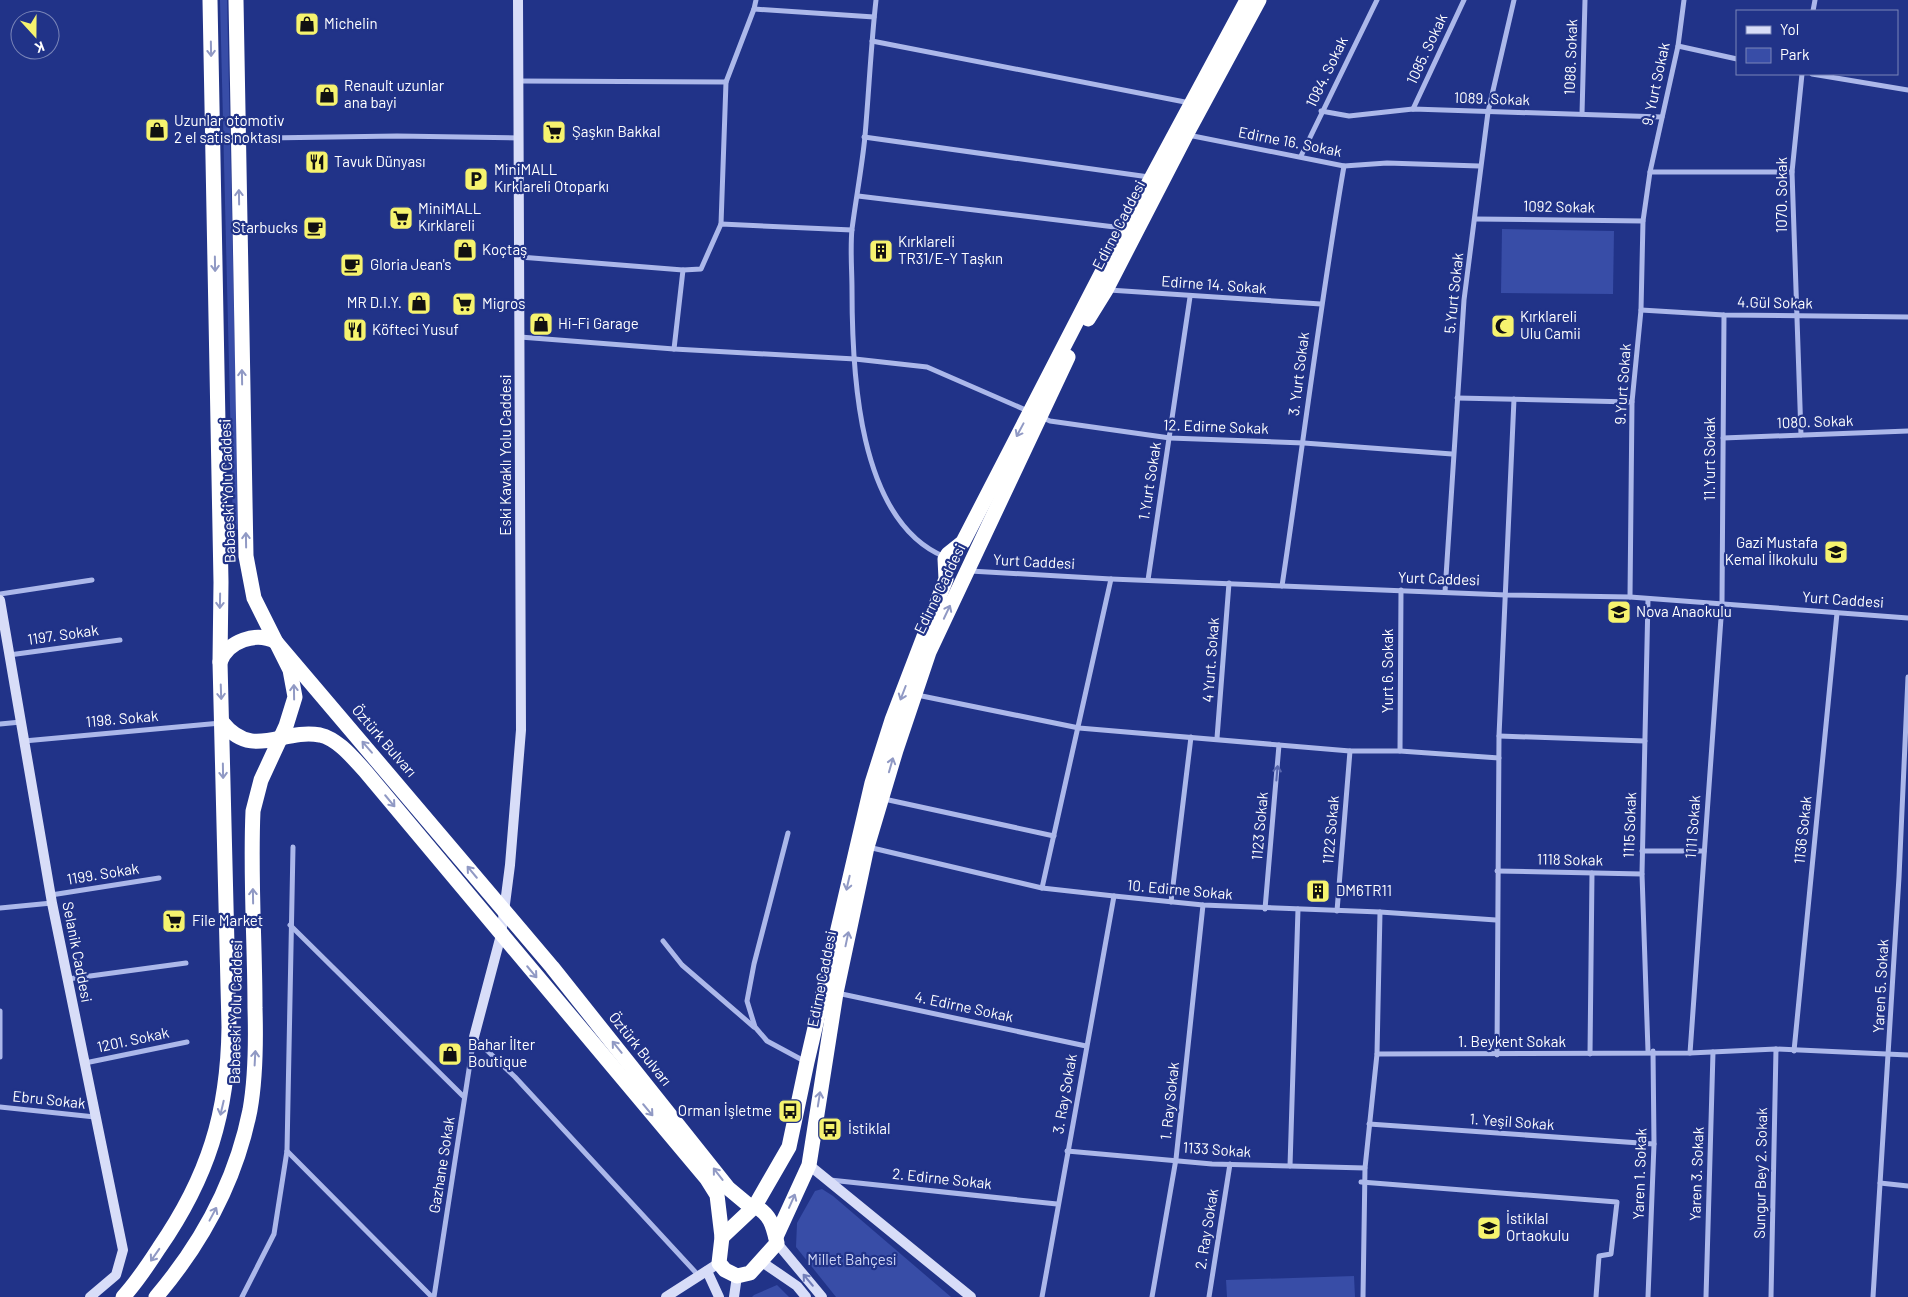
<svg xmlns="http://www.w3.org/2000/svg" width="1908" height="1297" viewBox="0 0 1908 1297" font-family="Barlow,sans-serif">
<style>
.green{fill:#384da7}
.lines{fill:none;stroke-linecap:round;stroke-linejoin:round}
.street{stroke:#acb8ea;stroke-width:5}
.secondary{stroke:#d8ddf8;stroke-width:10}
.highway{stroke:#fff;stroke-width:15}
.oneway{stroke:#9099c4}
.oneway2{stroke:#5968af}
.oneway3{stroke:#737fba}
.labels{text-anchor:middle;stroke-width:4.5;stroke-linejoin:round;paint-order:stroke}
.poi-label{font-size:15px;fill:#fff;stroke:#213388;text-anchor:start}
.street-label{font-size:15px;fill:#fff;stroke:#213388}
.park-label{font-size:15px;fill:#d1d8f7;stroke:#213388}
</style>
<rect width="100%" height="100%" fill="#213388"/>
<g class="green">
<polygon points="220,0 227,0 239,531 233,526"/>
<polygon points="1502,229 1614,231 1613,294 1501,293"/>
<polygon points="822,1189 833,1196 951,1297 836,1297 796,1247 797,1223 815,1191"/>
<polygon points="1354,1276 1355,1297 1227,1297 1226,1280"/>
<polygon points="777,1285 789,1297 752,1297 754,1295"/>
</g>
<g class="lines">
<g class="street">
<polyline points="756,0 754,9 874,17"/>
<path d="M 876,0 C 871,45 869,90 865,136 C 862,167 856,198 852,229 C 850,249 852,270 852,290 C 852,370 857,521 945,557"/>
<polyline points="1813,11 1815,0"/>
<polyline points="872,41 1190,103"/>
<polyline points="1678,46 1737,59"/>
<polyline points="1812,74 1908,90"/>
<polyline points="519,81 726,82 721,224"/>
<polyline points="726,82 754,9"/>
<polyline points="1413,109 1464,0"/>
<polyline points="1321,111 1349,116 1413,109 1662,117"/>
<polyline points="1582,114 1585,0"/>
<polyline points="1188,135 1344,166 1387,163 1479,166"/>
<polyline points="864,137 1149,177"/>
<polyline points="267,138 397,136 520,138"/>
<polyline points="1301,156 1377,0"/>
<polyline points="1650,172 1792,172"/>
<polyline points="858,196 1123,228"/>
<polyline points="1475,219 1643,221"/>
<polyline points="520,257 683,270 701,269 721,224 852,230"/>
<polyline points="1109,290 1321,304"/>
<polyline points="1641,310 1724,315 1908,317"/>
<polyline points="520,337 674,349 855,359 927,367 1028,411"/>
<polyline points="674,349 683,270"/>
<polyline points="1457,398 1632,402"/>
<polyline points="1041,417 1050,421 1170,438 1304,443 1452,454"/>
<polyline points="1801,435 1792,172 1802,74"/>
<polyline points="1723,438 1908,431"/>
<polyline points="970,571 1111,579 1506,595 1630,597 1908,618"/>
<polyline points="1148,580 1190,297"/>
<path d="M 1282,586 C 1303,446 1320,305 1344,166"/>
<polyline points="1445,592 1464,300 1488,112 1514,0"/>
<polyline points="0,594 92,580"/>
<polyline points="1630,597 1632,402 1641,310 1643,221 1650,172 1678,46 1684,0"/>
<polyline points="9,655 120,640"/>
<polyline points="917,695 1079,728 1350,751 1400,751 1499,758"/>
<polyline points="0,724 21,722"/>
<polyline points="1499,736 1645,741"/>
<polyline points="1217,738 1229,583"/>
<polyline points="24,741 221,723"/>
<polyline points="1400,751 1401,590"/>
<polyline points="884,799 1054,836"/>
<polyline points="788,833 754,964 747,1001 755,1027 767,1041 806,1062"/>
<polyline points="868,847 1042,888 1114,896 1203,905 1380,912 1496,920"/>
<polyline points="1642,851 1704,851"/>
<polyline points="1497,871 1642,874"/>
<polyline points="1042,888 1111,579"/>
<polyline points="51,895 159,878"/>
<polyline points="1171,902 1191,737"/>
<polyline points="0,908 52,903"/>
<polyline points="1265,909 1279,745"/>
<polyline points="1337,911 1350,751"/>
<polyline points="290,925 464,1097"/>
<polyline points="663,941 682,965 754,1027"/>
<polyline points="68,979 186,963"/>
<polyline points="837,993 1086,1046"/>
<polyline points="0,1011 0,1057"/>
<polyline points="474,1038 515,1077 699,1276"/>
<polyline points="1648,1051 1642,874 1648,599"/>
<polyline points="1794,1051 1837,613"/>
<polyline points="1690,1053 1722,604 1724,315"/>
<polyline points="1377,1054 1690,1053 1776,1049 1908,1055"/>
<polyline points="1590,1054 1592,873"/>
<polyline points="1497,1055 1499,736 1514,399"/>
<polyline points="85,1063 187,1042"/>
<polyline points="0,1107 95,1117"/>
<polyline points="1369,1124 1654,1144"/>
<polyline points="287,1151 432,1297"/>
<polyline points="1067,1151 1212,1164 1365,1168"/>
<polyline points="1290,1166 1298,909"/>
<polyline points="830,1180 1057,1204"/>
<polyline points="1361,1182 1617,1202 1611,1254 1599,1256 1596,1297"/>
<polyline points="1880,1183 1908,1186"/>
<polyline points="242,1297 274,1234 287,1151 293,847"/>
<polyline points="434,1297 474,1037"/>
<polyline points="1042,1297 1114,896"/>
<polyline points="1152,1297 1176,1159 1203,905"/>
<polyline points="1209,1297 1230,1164"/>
<polyline points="1363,1297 1365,1168 1377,1054 1380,912"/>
<polyline points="1648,1297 1654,1144 1653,1051"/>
<polyline points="1706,1297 1713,1052"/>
<polyline points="1771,1297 1776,1049"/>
<polyline points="1873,1297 1899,877 1908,677"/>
</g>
<g class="secondary">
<polyline points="0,600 52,903 123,1250 116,1275 90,1297"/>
<polyline points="474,1037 501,935 510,865 521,730 518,0"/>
<polyline points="809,1165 971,1297"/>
<polyline points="777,1243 822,1297"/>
<polyline points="762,1262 797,1286 806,1297"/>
<polyline points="707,1271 719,1297"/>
<polyline points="666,1297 719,1263"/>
<polyline points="734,1297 737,1276"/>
</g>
<g class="highway">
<polyline points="1088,319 1106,290 1186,135 1259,0"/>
<path d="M 220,662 C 228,641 256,631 276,642 L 552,967 L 728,1188 L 752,1208"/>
<path d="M 222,722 C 253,761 282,728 320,735 C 338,739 353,758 365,771 L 707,1179 L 717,1195 L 722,1237 L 719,1263 L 725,1270 L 737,1276 L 750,1273 L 777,1243 C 773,1226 771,1215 755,1206"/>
<polyline points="722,1237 755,1206 789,1147 807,1062 872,783 892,720 946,579 945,559 948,554 963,542 1131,216 1247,0"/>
<polyline points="776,1237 809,1165 836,993 867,847 896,750 929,652 1068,357"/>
<path d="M 123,1297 C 137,1282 148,1265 159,1248 C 208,1177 228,1113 229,1027 L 220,662 L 221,582 L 210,0"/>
<path d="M 156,1297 C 202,1243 236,1180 250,1110 C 256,1076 256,1042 255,1008 C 255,943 250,877 253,811 L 261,780 L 286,726 L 295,697 L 290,670 L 254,598 L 246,556 L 236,0"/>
</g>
</g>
<defs><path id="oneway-shaft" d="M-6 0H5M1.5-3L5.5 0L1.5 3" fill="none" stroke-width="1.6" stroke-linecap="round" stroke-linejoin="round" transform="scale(1.25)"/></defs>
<g class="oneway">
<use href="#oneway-shaft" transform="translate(211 49) rotate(89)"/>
<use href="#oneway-shaft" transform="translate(239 197) rotate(-91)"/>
<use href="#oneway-shaft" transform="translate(215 264) rotate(89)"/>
<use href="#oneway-shaft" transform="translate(242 377) rotate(-91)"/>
<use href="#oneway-shaft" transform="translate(1020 430) rotate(118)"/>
<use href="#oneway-shaft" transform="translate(246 540) rotate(-91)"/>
<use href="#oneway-shaft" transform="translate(220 601) rotate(91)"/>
<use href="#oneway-shaft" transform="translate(947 612) rotate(-65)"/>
<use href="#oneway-shaft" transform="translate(221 692) rotate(88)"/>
<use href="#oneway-shaft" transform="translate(294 692) rotate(-91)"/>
<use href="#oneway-shaft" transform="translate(903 693) rotate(111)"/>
<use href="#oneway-shaft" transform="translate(367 747) rotate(-131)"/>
<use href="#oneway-shaft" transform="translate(891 765) rotate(-74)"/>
<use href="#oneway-shaft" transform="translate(223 771) rotate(89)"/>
<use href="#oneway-shaft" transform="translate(390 801) rotate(50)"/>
<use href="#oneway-shaft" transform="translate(472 872) rotate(-130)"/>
<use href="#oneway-shaft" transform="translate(848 883) rotate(103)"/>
<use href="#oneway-shaft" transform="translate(253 896) rotate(-91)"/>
<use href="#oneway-shaft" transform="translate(847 939) rotate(-78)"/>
<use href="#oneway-shaft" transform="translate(532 972) rotate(50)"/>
<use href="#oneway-shaft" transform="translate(617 1047) rotate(-129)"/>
<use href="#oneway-shaft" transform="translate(255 1058) rotate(-87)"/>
<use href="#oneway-shaft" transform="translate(819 1099) rotate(-81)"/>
<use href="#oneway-shaft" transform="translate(222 1108) rotate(103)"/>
<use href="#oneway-shaft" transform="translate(648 1110) rotate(50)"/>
<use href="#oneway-shaft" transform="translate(718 1174) rotate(-128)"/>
<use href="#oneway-shaft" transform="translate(792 1201) rotate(-66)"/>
<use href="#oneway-shaft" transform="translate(213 1214) rotate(-62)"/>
<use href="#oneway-shaft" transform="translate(155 1255) rotate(125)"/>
</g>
<use class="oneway2" href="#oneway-shaft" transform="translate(1277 773) rotate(-85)"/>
<use class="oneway3" href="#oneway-shaft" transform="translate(808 1280) rotate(-130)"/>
<defs>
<g id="shop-square" transform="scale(1.25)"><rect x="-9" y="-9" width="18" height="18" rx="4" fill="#f6f36e" stroke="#213388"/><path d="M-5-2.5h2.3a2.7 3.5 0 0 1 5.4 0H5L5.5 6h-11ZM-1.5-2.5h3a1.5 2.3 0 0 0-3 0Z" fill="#111"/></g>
<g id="supermarket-square" transform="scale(1.25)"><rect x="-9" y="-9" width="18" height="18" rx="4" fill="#f6f36e" stroke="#213388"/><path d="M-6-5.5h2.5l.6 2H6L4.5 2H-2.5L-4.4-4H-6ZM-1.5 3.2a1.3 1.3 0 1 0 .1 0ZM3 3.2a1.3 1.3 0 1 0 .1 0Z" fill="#111"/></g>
<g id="restaurant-square" transform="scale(1.25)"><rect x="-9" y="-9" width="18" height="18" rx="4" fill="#f6f36e" stroke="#213388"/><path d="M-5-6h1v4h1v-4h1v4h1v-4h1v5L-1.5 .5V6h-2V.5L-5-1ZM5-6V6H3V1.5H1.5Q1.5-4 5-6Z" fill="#111"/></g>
<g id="parking-square" transform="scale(1.25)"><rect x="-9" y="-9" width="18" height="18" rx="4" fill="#f6f36e" stroke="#213388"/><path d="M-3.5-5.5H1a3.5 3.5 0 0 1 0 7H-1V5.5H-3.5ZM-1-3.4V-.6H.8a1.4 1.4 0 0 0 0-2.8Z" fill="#111"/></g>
<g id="cafe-square" transform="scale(1.25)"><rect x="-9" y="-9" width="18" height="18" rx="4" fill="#f6f36e" stroke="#213388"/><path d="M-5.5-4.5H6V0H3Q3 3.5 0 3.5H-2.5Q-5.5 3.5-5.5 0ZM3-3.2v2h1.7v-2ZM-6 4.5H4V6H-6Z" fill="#111"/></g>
<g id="building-square" transform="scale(1.25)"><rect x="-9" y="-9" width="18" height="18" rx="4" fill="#f6f36e" stroke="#213388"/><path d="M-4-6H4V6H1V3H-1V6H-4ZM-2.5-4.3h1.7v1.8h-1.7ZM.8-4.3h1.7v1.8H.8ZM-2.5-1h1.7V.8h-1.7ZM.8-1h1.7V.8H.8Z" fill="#111"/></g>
<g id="mosque-square" transform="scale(1.25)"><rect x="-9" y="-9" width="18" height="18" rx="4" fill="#f6f36e" stroke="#213388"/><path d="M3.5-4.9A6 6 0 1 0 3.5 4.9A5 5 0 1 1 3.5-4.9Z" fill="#111"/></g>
<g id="school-square" transform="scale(1.25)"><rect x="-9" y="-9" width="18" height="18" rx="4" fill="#f6f36e" stroke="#213388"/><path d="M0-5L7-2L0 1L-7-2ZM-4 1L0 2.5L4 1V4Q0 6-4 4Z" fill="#111"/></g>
<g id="bus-square" transform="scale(1.25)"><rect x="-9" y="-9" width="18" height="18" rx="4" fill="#f6f36e" stroke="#213388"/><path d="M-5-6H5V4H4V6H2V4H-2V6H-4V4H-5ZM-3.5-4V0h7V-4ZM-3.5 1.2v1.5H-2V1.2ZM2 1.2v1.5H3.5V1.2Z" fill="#111"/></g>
</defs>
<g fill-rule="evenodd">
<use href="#shop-square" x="307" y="24"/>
<use href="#shop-square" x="327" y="95"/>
<use href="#shop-square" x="157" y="130"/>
<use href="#supermarket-square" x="554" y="132"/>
<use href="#restaurant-square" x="317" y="162"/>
<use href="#parking-square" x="476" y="179"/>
<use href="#supermarket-square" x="401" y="218"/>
<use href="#cafe-square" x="315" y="228"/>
<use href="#shop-square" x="465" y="250"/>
<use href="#building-square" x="881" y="251"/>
<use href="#cafe-square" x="352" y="265"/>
<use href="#shop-square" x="419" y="303"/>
<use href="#supermarket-square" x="464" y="304"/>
<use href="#shop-square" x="541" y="324"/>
<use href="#mosque-square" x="1503" y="326"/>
<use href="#restaurant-square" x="355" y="330"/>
<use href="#school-square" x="1836" y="552"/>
<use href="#school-square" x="1619" y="612"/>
<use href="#building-square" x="1318" y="891"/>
<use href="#supermarket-square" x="174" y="921"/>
<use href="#shop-square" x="450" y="1054"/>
<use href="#bus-square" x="790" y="1111"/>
<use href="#bus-square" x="830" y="1129"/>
<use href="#school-square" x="1489" y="1228"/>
</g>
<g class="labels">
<g class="poi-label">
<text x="324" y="29">Michelin</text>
<text x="344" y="91">Renault uzunlar<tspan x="344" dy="17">ana bayi</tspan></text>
<text x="174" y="126">Uzunlar otomotiv<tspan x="174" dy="17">2 el satis noktası</tspan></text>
<text x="572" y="137">Şaşkın Bakkal</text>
<text x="334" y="167">Tavuk Dünyası</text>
<text x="494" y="175">MiniMALL<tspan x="494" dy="17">Kırklareli Otoparkı</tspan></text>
<text x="418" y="214">MiniMALL<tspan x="418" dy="17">Kırklareli</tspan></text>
<text x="298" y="233" text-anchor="end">Starbucks</text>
<text x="898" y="247">Kırklareli<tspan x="898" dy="17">TR31/E-Y Taşkın</tspan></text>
<text x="482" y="255">Koçtaş</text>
<text x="370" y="270">Gloria Jean's</text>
<text x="402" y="308" text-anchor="end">MR D.I.Y.</text>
<text x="482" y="309">Migros</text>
<text x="1520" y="322">Kırklareli<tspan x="1520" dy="17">Ulu Camii</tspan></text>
<text x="558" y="329">Hi-Fi Garage</text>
<text x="372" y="335">Köfteci Yusuf</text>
<text x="1818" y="548" text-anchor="end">Gazi Mustafa<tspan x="1818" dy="17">Kemal İlkokulu</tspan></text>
<text x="1636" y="617">Nova Anaokulu</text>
<text x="1336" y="896">DM6TR11</text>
<text x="192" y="926">File Market</text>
<text x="468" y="1050">Bahar İlter<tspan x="468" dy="17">Boutique</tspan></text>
<text x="772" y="1116" text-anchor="end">Orman İşletme</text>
<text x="848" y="1134">İstiklal</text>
<text x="1506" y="1224">İstiklal<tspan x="1506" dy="17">Ortaokulu</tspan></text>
</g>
<g class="street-label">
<text transform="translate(1427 49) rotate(-65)" y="5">1085. Sokak</text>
<text transform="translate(1571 57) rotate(-88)" y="5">1088. Sokak</text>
<text transform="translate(1327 72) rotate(-64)" y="5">1084. Sokak</text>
<text transform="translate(1656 84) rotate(-78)" y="5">9. Yurt Sokak</text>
<text transform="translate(1492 99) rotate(2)" y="5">1089. Sokak</text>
<text transform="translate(1290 142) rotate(11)" y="5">Edirne 16. Sokak</text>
<text transform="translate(1782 195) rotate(-90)" y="5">1070. Sokak</text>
<text transform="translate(1559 207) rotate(1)" y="5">1092 Sokak</text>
<text transform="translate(1119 225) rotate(-63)" y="5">Edirne Caddesi</text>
<text transform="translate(1214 285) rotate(4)" y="5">Edirne 14. Sokak</text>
<text transform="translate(1454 293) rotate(-84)" y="5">5.Yurt Sokak</text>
<text transform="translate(1775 303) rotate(1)" y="5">4.Gül Sokak</text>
<text transform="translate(1299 374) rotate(-83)" y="5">3. Yurt Sokak</text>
<text transform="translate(1623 384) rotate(-86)" y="5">9.Yurt Sokak</text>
<text transform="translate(1815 422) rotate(-2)" y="5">1080. Sokak</text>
<text transform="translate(1216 427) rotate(2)" y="5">12. Edirne Sokak</text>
<text transform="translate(506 455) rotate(-90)" y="5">Eski Kavaklı Yolu Caddesi</text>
<text transform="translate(1710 459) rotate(-90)" y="5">11.Yurt Sokak</text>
<text transform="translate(1150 481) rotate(-81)" y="5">1.Yurt Sokak</text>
<text transform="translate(228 491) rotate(-92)" y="5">Babaeski Yolu Caddesi</text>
<text transform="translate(1034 562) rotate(3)" y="5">Yurt Caddesi</text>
<text transform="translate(1439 579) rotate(2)" y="5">Yurt Caddesi</text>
<text transform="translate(940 589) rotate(-64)" y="5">Edirne Caddesi</text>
<text transform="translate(1843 600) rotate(4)" y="5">Yurt Caddesi</text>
<text transform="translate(63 635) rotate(-8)" y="5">1197. Sokak</text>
<text transform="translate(1211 660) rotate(-86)" y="5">4 Yurt. Sokak</text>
<text transform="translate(1388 671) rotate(-90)" y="5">Yurt 6. Sokak</text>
<text transform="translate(122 719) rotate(-5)" y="5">1198. Sokak</text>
<text transform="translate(384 741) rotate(49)" y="5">Öztürk Bulvarı</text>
<text transform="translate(1630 825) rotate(-88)" y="5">1115 Sokak</text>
<text transform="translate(1260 826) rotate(-85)" y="5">1123 Sokak</text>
<text transform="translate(1693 827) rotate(-86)" y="5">1111 Sokak</text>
<text transform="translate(1331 830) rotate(-85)" y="5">1122 Sokak</text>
<text transform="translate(1803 830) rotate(-84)" y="5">1136 Sokak</text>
<text transform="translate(1570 860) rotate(1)" y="5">1118 Sokak</text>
<text transform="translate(103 874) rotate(-9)" y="5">1199. Sokak</text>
<text transform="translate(1180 890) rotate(5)" y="5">10. Edirne Sokak</text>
<text transform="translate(77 952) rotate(79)" y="5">Selanik Caddesi</text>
<text transform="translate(822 979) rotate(-79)" y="5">Edirne Caddesi</text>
<text transform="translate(1881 986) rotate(-87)" y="5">Yaren 5. Sokak</text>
<text transform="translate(964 1007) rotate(12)" y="5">4. Edirne Sokak</text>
<text transform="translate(236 1012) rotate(-89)" y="5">Babaeski Yolu Caddesi</text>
<text transform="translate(133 1040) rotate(-12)" y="5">1201. Sokak</text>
<text x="1512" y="1047">1. Beykent Sokak</text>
<text transform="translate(640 1049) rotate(51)" y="5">Öztürk Bulvarı</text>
<text transform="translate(1065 1094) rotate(-80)" y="5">3. Ray Sokak</text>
<text transform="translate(49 1100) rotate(6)" y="5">Ebru Sokak</text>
<text transform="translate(1170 1101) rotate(-84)" y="5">1. Ray Sokak</text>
<text transform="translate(1512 1122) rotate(4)" y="5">1. Yeşil Sokak</text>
<text transform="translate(1217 1150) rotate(4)" y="5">1133 Sokak</text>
<text transform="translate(442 1165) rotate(-81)" y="5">Gazhane Sokak</text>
<text transform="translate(1761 1173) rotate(-89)" y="5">Sungur Bey 2. Sokak</text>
<text transform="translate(1640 1174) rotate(-88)" y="5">Yaren 1. Sokak</text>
<text transform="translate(1697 1174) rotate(-88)" y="5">Yaren 3. Sokak</text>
<text transform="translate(942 1179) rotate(6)" y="5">2. Edirne Sokak</text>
<text transform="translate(1207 1229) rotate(-81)" y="5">2. Ray Sokak</text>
</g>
<g class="park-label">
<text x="852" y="1265">Millet Bahçesi</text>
</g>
</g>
<rect x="1736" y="10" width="162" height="65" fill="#213388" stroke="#7a85b8"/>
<rect x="1746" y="26" width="25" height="8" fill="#d8ddf8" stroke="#7a85b8"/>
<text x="1780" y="35" font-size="15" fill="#ffffff">Yol</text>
<rect x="1746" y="48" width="25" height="15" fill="#384da7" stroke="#7a85b8"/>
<text x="1780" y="60" font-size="15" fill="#ffffff">Park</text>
<g transform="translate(35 35) rotate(159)"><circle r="24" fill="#213388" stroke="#7a85b8"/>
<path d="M0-4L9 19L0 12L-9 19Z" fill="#f6f36e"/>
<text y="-8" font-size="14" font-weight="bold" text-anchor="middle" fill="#ffffff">K</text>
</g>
</svg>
